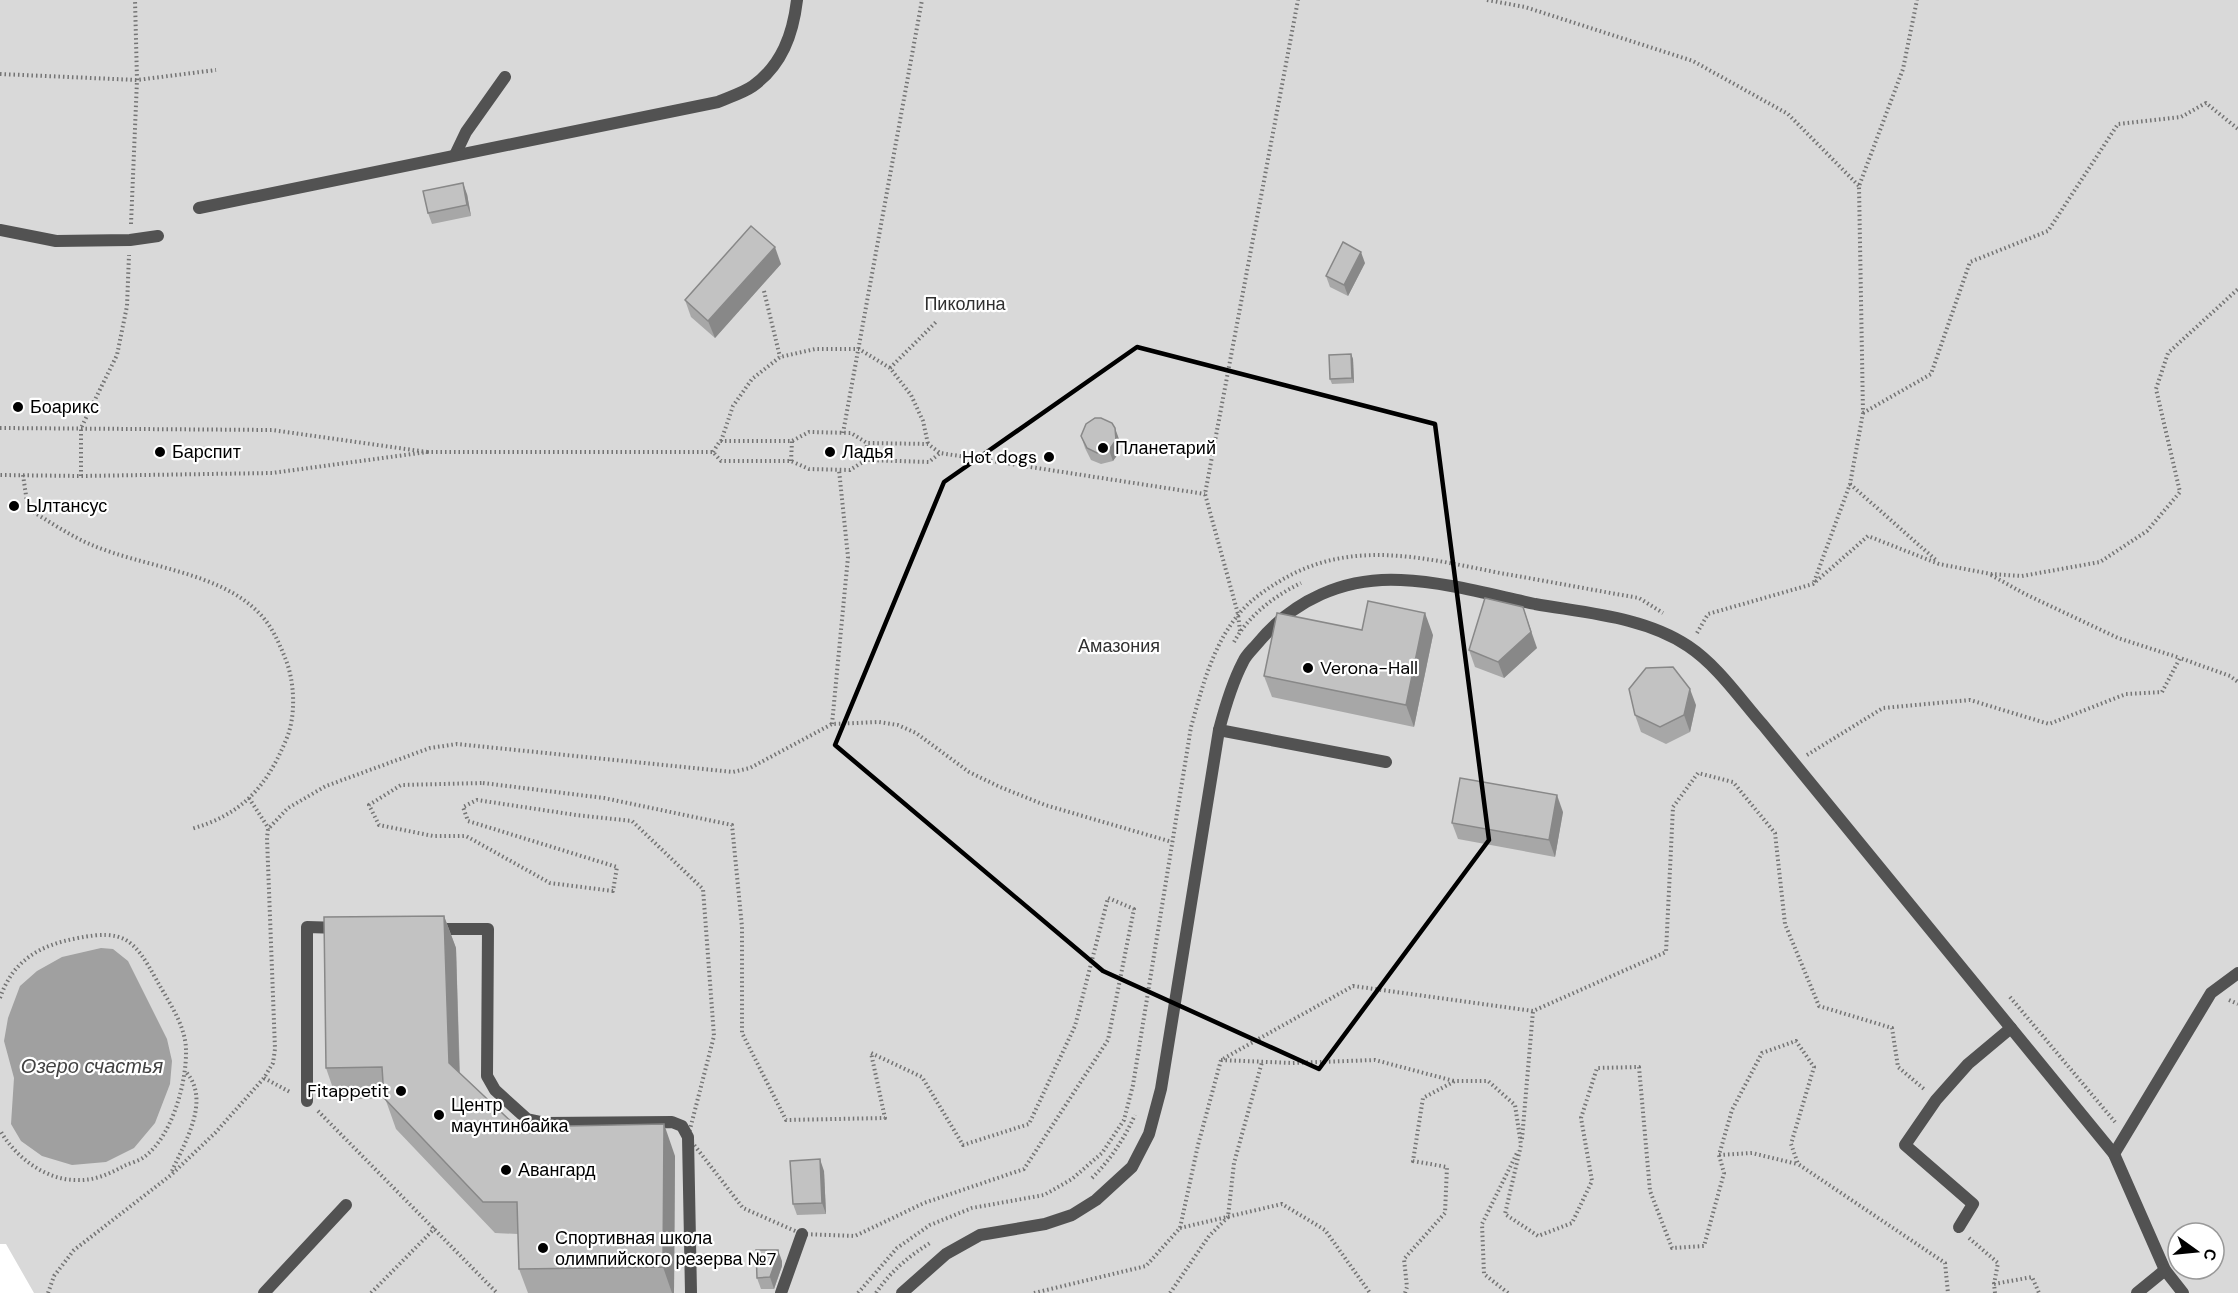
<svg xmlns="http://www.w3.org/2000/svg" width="2238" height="1293" viewBox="0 0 2238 1293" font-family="'DM Sans',sans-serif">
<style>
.green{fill:#d9d9d9;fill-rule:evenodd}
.water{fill:#a0a0a0}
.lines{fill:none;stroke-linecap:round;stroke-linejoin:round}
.path{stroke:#747474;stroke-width:4;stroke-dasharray:1.5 3;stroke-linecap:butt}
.service{stroke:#525252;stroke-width:12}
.pedestrian{stroke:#525252;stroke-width:12}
.wall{fill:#a7a7a7}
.shaded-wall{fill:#888}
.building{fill:#c2c2c2;stroke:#888;stroke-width:1.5}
.marked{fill:none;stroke:#000;stroke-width:4.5;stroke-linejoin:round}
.poi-dot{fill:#000;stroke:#fff;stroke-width:2}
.labels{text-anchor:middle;stroke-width:4.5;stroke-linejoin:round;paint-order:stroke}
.park-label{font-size:18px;fill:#303030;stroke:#fff}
.poi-label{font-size:18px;fill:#000;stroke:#fff;text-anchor:start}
.water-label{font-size:20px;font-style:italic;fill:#414141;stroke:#fff}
</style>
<rect width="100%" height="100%" fill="#fff"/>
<path class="green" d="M 0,0 L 2238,0 L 2238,1293 L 34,1293 L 6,1244 L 0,1244 ZM 2178,1233 L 2214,1233 L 2214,1269 L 2178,1269 Z"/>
<polygon class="water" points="101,948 113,949 128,961 167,1039 172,1061 170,1084 155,1123 134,1148 106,1162 72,1165 42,1156 21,1141 11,1124 14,1078 4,1041 8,1018 20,986 37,971 62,957"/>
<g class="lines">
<g class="path">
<polyline points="1487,0 1525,7 1693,61 1788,114 1859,186"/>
<polyline points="0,74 137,80 216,70"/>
<polyline points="131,224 137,80 135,0"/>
<polyline points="764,291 780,357"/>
<polyline points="890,368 936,322"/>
<polyline points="1863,413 1931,374 1970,262 2048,231 2118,124 2181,117 2206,103 2238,129"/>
<polyline points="0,428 272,430 427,452 272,473 81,476 0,475"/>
<polyline points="843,433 922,0"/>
<polyline points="721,441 733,406 752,379 780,357 815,349 859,349 890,368 911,395 923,421 928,444"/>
<polyline points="427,452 713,452 721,461 791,461 809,469 850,470 866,460 929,462 940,453"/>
<polyline points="713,452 720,441 792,441 809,432 851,433 867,443 928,444 940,453 1205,494"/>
<polyline points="866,460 867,443"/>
<polyline points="791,461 792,441"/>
<path d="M 23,475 L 28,509 C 49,521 70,536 92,545 C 143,567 220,572 259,613 C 272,626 279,643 286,660 C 295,684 296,717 286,740 C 266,788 241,815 191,829"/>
<polyline points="81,476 81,428 117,355 127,306 129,255"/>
<polyline points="1850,484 1937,561"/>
<polyline points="1991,575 2025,594 2118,638 2180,658"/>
<polyline points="1814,582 1850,484 1863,413 1859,186 1903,69 1917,0"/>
<polyline points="1240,631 1238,614 1205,494 1298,0"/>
<polyline points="1697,633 1708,614 1813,584 1868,536 1939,564 1991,574 2022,576 2100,562 2147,531 2180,492 2156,389 2168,353 2238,289"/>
<path d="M 1234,642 C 1248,616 1274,596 1301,583"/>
<polyline points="832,724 848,557 839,470"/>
<polyline points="1807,755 1883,708 1970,700 2049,724 2126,694 2162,692 2180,658 2230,676 2238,682"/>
<polygon points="483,783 604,798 732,825 742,927 742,1033 786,1120 885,1118 871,1053 922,1077 963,1145 1029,1124 1075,1026 1108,898 1134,909 1108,1040 1024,1169 924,1203 855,1236 802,1234 743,1208 688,1137 714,1036 703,889 632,821 576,815 477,800 463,807 468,821 617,867 613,891 550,883 466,836 433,836 379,825 369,805 401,785"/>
<polyline points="249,798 269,829"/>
<polyline points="2010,997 2115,1122"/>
<path d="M 0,998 C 13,960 40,945 78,938 C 124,929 134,939 156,979 C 168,1001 185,1024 186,1049 C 187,1082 172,1137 144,1157 C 139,1161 130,1163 124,1166 C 109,1174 94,1181 76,1180 C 45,1180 14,1156 0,1130"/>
<polyline points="2229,1000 2238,1004"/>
<polyline points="1221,1060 1292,1063 1375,1060 1454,1081"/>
<polyline points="264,1078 290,1092"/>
<polyline points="318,1111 497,1293"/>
<polyline points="1522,1139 1533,1011"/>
<polyline points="1719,1155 1752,1153 1797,1164"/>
<path d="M 172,1171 C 185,1142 211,1100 186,1072"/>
<path d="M 1092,1178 C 1111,1159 1124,1139 1135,1115"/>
<polyline points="1180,1228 1282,1204 1325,1230 1370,1293"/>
<polyline points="1969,1238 1998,1263 1994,1284"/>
<polyline points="48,1293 54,1276 74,1250 171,1175 215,1133 264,1078 273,1063 275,1049 267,838 268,829 288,808 326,786 430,748 457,744 733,772 750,768 832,724 879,722 898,725 916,733 969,772 1000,787 1045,805 1172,842"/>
<polyline points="371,1293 435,1228"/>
<path d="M 858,1293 L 897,1248 L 930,1225 L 972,1208 L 1044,1195 L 1072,1179 L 1102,1153 L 1124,1120 L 1133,1085 L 1191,727 C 1202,688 1212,647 1238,615 C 1249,601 1265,590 1280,581 C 1351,538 1424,558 1500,573 C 1546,581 1593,590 1639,598 L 1663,613"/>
<path d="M 876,1293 C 890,1272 909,1256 930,1243"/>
<polyline points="1034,1293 1146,1266 1180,1228 1198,1145 1221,1060 1353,986 1533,1011 1666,952 1673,807 1698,773 1733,782 1775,833 1785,924 1819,1006 1892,1028 1898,1067 1924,1089"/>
<polyline points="1170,1293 1209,1236 1228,1217 1234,1163 1262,1062"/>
<polyline points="1405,1293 1407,1287 1404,1259 1445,1213 1447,1167 1413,1161 1423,1098 1455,1081 1488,1081 1515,1105 1521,1145 1505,1214 1538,1236 1572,1223 1592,1181 1581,1118 1597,1068 1639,1067 1650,1191 1672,1248 1704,1246 1724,1173 1719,1155 1732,1110 1762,1053 1796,1041 1814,1067 1791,1144 1798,1164 1945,1263 1948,1293"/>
<polyline points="1508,1293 1484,1274 1482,1224 1518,1151"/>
<polyline points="1995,1293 1994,1284 2032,1277 2039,1293"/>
</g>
<g class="service">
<polyline points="455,155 466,132 505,77"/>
<polyline points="0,230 56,241 130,240 158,236"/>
<polyline points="1219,730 1386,762"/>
<polyline points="432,929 488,929 487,1076 495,1090 527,1119 546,1123 672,1122 682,1126 688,1137 691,1293"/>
<polyline points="307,1101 307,927 340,928"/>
<polyline points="2114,1154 2211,993 2238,973"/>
<polyline points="1959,1227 1973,1204 1905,1145 1936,1100 1968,1064 2011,1028"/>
<polyline points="264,1293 346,1205"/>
<polyline points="781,1293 802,1234"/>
<path d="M 902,1293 L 946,1254 L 980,1235 L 1045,1224 L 1072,1215 L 1096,1200 L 1132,1167 L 1149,1134 L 1161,1089 L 1219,730 C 1225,707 1232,683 1243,662 C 1246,655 1252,650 1257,644 C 1293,600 1344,577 1401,580 C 1446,582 1492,595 1535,604 C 1586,613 1645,617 1688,646 C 1718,666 1740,699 1763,725 L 2114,1154 L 2165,1270 L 2183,1293"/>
<polyline points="2137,1293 2165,1270"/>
</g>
<path class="pedestrian" d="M 199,208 L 718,102 C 729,97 743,93 753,86 C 782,65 793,34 797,0"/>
</g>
<g class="wall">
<polygon points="467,194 471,216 432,224 428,213"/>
<polygon points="1365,263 1348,296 1330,287 1326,276"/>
<polygon points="781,264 715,338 691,317 685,300"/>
<polygon points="1351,354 1353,359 1354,383 1332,384 1330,379"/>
<polygon points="1081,436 1119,439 1120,451 1113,461 1101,464 1091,460 1085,448"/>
<polygon points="1362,630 1433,635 1414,727 1272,697 1264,676"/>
<polygon points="1537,648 1504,678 1475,667 1469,650"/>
<polygon points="1696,705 1690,732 1666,744 1641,732 1635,715"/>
<polygon points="1563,812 1555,857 1458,839 1452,823"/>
<polygon points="444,916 456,948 460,1073 517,1127 675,1156 674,1293 528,1293 519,1269 518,1234 495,1233 396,1129 385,1098 337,1100 326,1068"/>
<polygon points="824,1171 826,1214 797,1215 793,1204"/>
<polygon points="782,1261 782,1266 774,1289 761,1289 757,1278"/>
</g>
<g class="shaded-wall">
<polygon points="463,183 467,194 471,216 467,205"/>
<polygon points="775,247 781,264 715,338 708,321"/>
<polygon points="1361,252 1365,263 1348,296 1344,285"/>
<polygon points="1351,354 1353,359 1354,383 1352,378"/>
<polygon points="1115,428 1119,439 1120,451 1113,461 1109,450"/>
<polygon points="1523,607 1537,648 1504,678 1498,662"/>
<polygon points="1425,613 1433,635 1414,727 1406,705"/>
<polygon points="1690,689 1696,705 1690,732 1684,715"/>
<polygon points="1557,795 1563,812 1555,857 1549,840"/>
<polygon points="444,916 456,948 460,1094 449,1063"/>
<polygon points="664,1124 675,1156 674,1293 672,1293 663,1267"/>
<polygon points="820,1159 824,1171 826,1214 822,1203"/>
<polygon points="778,1250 782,1261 782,1266 774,1289 770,1277"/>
</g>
<g class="building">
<polygon points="463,183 467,205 428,213 423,191"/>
<polygon points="751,226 775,247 708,321 685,300"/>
<polygon points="1343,242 1361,252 1344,285 1326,276"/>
<polygon points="1351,354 1352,378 1330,379 1329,355"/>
<polygon points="1095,418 1101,418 1112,423 1115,428 1116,440 1109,450 1097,453 1087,448 1081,436 1086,424"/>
<polygon points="1485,598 1523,607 1531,632 1498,662 1469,650"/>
<polygon points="1368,601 1425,613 1406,705 1264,676 1277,613 1362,630"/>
<polygon points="1673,667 1690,689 1684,715 1660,727 1635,715 1629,689 1646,668"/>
<polygon points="1460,778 1557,795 1549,840 1452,823"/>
<polygon points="444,916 449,1063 517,1127 664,1124 663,1267 519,1269 517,1202 483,1202 384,1098 382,1067 326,1068 324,917"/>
<polygon points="820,1159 822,1203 793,1204 790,1161"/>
<polygon points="756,1250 778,1250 778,1255 770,1277 757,1278"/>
</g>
<path class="marked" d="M 1137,347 L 1435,424 L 1489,840 L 1319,1069 L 1103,971 L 835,745 L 944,482 Z"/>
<g class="poi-dot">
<circle cx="18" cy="407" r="6"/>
<circle cx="1103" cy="448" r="6"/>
<circle cx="160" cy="452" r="6"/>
<circle cx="830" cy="452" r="6"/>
<circle cx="1049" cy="457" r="6"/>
<circle cx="14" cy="506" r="6"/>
<circle cx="1308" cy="668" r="6"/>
<circle cx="401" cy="1091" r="6"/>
<circle cx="439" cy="1115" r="6"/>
<circle cx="506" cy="1170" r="6"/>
<circle cx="543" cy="1248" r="6"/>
</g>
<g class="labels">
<g class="park-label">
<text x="965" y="310">Пиколина</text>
<text x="1119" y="652">Амазония</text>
</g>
<g class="poi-label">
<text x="30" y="413">Боарикс</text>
<text x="1115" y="454">Планетарий</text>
<text x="172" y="458">Барспит</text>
<text x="842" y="458">Ладья</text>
<text x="1037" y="463" text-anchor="end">Hot dogs</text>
<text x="26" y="512">Ылтансус</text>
<text x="1320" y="674">Verona-Hall</text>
<text x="389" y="1097" text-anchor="end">Fitappetit</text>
<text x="451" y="1111">Центр<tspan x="451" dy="21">маунтинбайка</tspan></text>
<text x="518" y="1176">Авангард</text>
<text x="555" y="1244">Спортивная школа<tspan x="555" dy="21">олимпийского резерва №7</tspan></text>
</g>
<g class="water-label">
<text x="92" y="1073">Озеро счастья</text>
</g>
</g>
<g transform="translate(2196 1251) rotate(105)"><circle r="28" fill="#ffffff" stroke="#999999" stroke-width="1.5"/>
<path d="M0-4.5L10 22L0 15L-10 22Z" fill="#000000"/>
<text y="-9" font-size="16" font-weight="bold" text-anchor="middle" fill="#000000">С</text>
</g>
</svg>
